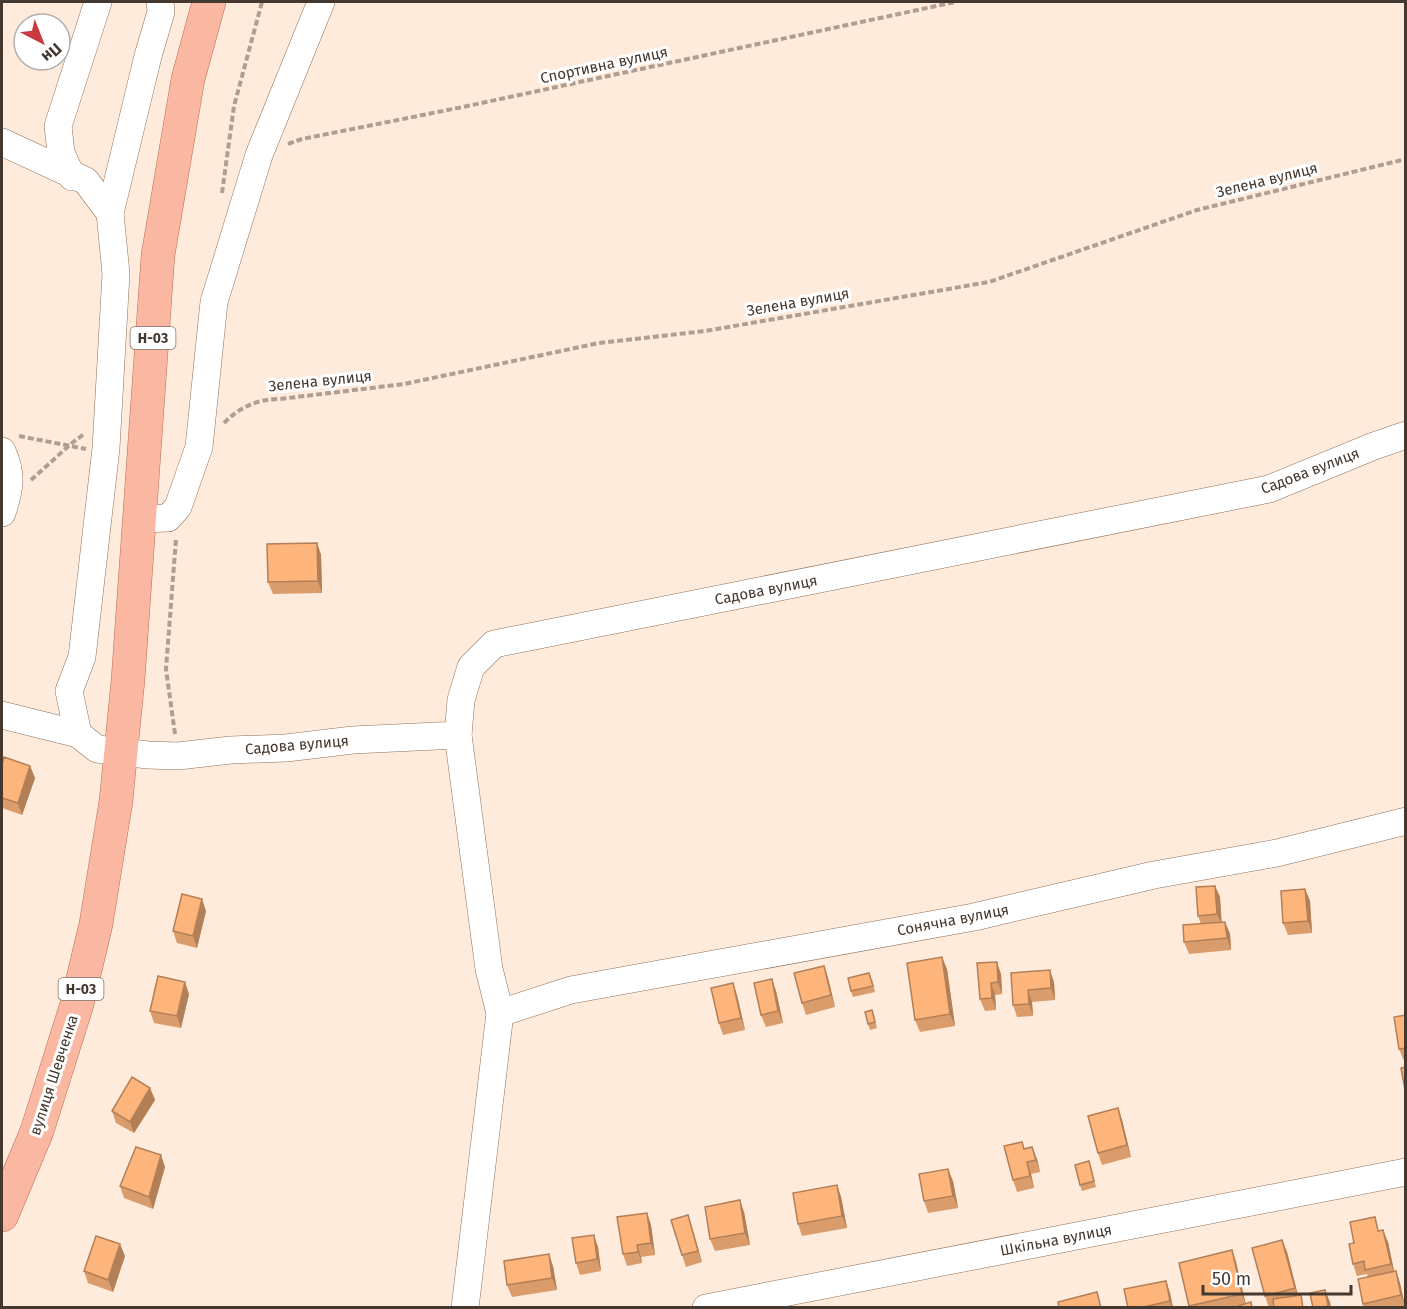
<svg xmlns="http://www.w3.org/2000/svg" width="1407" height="1309" viewBox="0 0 1407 1309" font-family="'Fira Sans',sans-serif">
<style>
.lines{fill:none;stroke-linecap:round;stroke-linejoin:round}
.minor-casing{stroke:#8e705a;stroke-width:28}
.major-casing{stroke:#b86c51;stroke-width:34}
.path{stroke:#af9e91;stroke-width:4;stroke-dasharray:6 3;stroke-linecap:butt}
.minor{stroke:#fff;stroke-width:27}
.major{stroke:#fab8a2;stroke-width:33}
.wall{fill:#da9c6b}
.shaded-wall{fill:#b27f57}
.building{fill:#feb57c;stroke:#b27f57;stroke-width:1.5}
.labels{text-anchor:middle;stroke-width:6;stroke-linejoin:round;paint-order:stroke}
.shield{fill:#fff;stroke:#7d746d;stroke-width:1.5}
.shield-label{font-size:14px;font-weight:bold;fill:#45382e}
.street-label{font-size:15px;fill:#45382e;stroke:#fff}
</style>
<rect width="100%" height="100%" fill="#ffebdc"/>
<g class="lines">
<g class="minor-casing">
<g id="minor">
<polyline points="160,2 161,12 148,56 110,213 116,274 106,448 82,657 69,691 78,734 97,749 148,755 178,756 231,750 286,748 353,740 458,735 461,700 471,667 494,644 1269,489 1374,446 1406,435"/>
<polyline points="2,142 86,181 110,213"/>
<polyline points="72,177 61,153 58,126 98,2"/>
<path d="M 2,451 C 13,476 10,488 2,513"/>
<polyline points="140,519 168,518 178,507 199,447 214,302 259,155 321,2"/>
<polyline points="2,715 78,734"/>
<polyline points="458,735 489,969 500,1013 465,1308"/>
<polyline points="500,1013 571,990 974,917 1154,875 1277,853 1406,821"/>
<polyline points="706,1308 1406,1172"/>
</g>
</g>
<g class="major-casing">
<polyline id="major" points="2,1215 37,1131 77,1004 96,924 116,801 128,680 158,255 188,79 209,2"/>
</g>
<g class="path">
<polyline points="288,144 302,139 458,108 955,2"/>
<polyline points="222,193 234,106 262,2"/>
<path d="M 224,423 C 240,407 257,399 280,399 L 404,384 L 599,343 L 705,331 L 989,282 L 1197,210 L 1406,159"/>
<polyline points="19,436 86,449"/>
<polyline points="31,480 72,443 84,434"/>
<polyline points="175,734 166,669 176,539"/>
</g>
<use href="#minor" class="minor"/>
<use href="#major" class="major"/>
</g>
<g class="wall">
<polygon points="317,543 321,555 322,593 273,594 268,582"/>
<polygon points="2,764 30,766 35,778 22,815 2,808"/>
<polygon points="1215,886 1220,897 1221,922 1225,922 1230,934 1231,950 1189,954 1184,942 1201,924 1198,916"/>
<polygon points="1305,889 1310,901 1312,933 1288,935 1283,923"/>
<polygon points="206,911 197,948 177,943 173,931"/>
<polygon points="977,963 1001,974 1002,994 995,995 996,1010 985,1011 980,999"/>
<polygon points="824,966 828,978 835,1007 806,1015 802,1003"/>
<polygon points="947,969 955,1026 920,1032 915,1020"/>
<polygon points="1011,973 1054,982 1055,1000 1032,1002 1033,1016 1017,1017 1013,1005"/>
<polygon points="872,979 875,992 853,997 851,991"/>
<polygon points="776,991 783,1023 766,1027 761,1015"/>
<polygon points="189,994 181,1028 154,1023 150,1011"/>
<polygon points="737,995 745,1030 723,1035 719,1023"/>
<polygon points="1406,1015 1406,1060 1404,1061 1399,1049"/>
<polygon points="874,1016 877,1028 870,1030 868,1024"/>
<polygon points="150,1088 155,1100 134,1133 116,1123 112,1111"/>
<polygon points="1118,1108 1122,1120 1131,1157 1102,1165 1098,1153"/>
<polygon points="1022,1142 1024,1149 1037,1159 1040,1172 1031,1174 1034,1188 1017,1192 1013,1180"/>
<polygon points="165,1167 153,1209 124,1198 120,1186"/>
<polygon points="1091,1167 1096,1187 1082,1191 1080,1185"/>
<polygon points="953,1181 958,1208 928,1213 924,1201"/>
<polygon points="837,1185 841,1197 847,1228 802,1236 798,1224"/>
<polygon points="744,1212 750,1245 715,1251 710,1239"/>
<polygon points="647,1213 651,1225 655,1255 641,1257 642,1263 627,1266 623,1254"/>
<polygon points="688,1215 702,1262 686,1267 682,1255"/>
<polygon points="1380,1230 1388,1242 1394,1271 1396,1271 1400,1283 1405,1306 1401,1308 1364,1308 1363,1304 1368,1277 1367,1274 1357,1276 1353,1264 1354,1243"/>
<polygon points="1282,1240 1287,1252 1298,1295 1274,1307 1269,1308 1265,1296"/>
<polygon points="598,1247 601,1271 580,1275 576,1263"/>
<polygon points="1232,1250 1236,1262 1246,1304 1253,1308 1190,1308 1179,1263"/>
<polygon points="125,1256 113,1292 88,1283 84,1271"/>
<polygon points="553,1266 557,1290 512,1297 507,1285"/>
<polygon points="1166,1281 1170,1293 1173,1308 1128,1308"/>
</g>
<g class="shaded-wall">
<polygon points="317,543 321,555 322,593 318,581"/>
<polygon points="30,766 35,778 22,815 18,803"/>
<polygon points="1215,886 1220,897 1222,926 1217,914"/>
<polygon points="1305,889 1310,901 1312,933 1308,921"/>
<polygon points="202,899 206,911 197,948 193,936"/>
<polygon points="1225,922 1230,934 1231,950 1227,938"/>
<polygon points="942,957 947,969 955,1026 950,1014"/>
<polygon points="997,962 1001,974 1002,994 998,982"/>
<polygon points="824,966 828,978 835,1007 831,995"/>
<polygon points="1050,970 1054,982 1055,1000 1051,988"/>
<polygon points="772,979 776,991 783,1023 778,1011"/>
<polygon points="185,982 189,994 181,1028 177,1016"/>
<polygon points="733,983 737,995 745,1030 741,1018"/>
<polygon points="991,983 995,995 996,1010 992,998"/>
<polygon points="1028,990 1032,1002 1033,1016 1029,1004"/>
<polygon points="150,1088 155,1100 134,1133 130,1122"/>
<polygon points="1118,1108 1122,1120 1131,1157 1127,1145"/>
<polygon points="1032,1147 1037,1159 1040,1172 1036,1160"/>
<polygon points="161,1155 165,1167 153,1209 149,1197"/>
<polygon points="1027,1162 1031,1174 1034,1188 1030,1176"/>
<polygon points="948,1169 953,1181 958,1208 953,1196"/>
<polygon points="837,1185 841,1197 847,1228 842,1216"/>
<polygon points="740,1200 744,1212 750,1245 745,1233"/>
<polygon points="647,1213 651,1225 655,1255 651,1243"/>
<polygon points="688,1215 692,1227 702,1262 698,1251"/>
<polygon points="1383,1230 1388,1242 1395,1276 1391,1264"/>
<polygon points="594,1235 598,1247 601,1271 597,1259"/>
<polygon points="1282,1240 1287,1252 1299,1300 1295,1288"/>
<polygon points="120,1244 125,1256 113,1292 108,1280"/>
<polygon points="637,1245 641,1257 642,1263 638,1252"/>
<polygon points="1232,1250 1236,1262 1246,1306 1242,1294"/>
<polygon points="549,1254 553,1266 557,1290 552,1278"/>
<polygon points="1396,1271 1400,1283 1405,1306 1401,1295"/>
<polygon points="1166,1281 1170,1293 1173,1308 1172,1308 1170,1301"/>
<polygon points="1325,1290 1330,1302 1331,1308 1329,1308 1328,1306"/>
</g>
<g class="building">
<polygon points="317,543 318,581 268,582 267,544"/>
<polygon points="4,757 30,766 18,803 2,798 2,764"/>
<polygon points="1215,886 1217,914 1198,916 1196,887"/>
<polygon points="1305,889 1308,921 1283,923 1281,891"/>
<polygon points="182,894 202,899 193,936 173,931"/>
<polygon points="1225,922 1227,938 1184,942 1183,925"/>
<polygon points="942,957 950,1014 915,1020 907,963"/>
<polygon points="997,962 998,982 991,983 992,998 980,999 977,963"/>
<polygon points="824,966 831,995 802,1003 794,973"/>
<polygon points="1050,970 1051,988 1028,990 1029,1004 1013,1005 1011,973"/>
<polygon points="869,973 873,986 851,991 848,978"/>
<polygon points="158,976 185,982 177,1016 150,1011"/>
<polygon points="772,979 778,1011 761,1015 754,983"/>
<polygon points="733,983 741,1018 719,1023 711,988"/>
<polygon points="872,1010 875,1022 868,1024 865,1012"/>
<polygon points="1406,1015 1406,1048 1399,1049 1394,1017"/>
<polygon points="1406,1067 1406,1095 1401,1068"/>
<polygon points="132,1077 150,1088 130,1122 112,1111"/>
<polygon points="1118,1108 1127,1145 1098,1153 1088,1116"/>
<polygon points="1022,1142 1024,1149 1032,1147 1036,1160 1027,1162 1030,1176 1013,1180 1004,1146"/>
<polygon points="136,1147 161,1155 149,1197 120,1186"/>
<polygon points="1089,1161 1094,1181 1080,1185 1075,1165"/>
<polygon points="948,1169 953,1196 924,1201 919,1174"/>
<polygon points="837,1185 842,1216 798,1224 793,1193"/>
<polygon points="740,1200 745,1233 710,1239 705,1207"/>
<polygon points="647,1213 651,1243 637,1245 638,1252 623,1254 617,1217"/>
<polygon points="688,1215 698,1251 682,1255 671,1220"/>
<polygon points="1375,1217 1378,1231 1383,1230 1391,1264 1365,1270 1364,1261 1353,1264 1349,1244 1354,1243 1350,1222"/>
<polygon points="594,1235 597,1259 576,1263 572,1238"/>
<polygon points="96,1236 120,1244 108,1280 84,1271"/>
<polygon points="1282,1240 1295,1288 1265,1296 1252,1248"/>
<polygon points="1232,1250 1242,1294 1189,1306 1179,1263"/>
<polygon points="549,1254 552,1278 507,1285 504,1261"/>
<polygon points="1396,1271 1401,1295 1363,1304 1358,1279"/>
<polygon points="1166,1281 1170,1301 1139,1308 1128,1308 1124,1289"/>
<polygon points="1325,1290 1328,1306 1313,1308 1310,1293"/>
<polygon points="1097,1292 1101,1308 1059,1308 1058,1302"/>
<polygon points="1301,1295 1303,1308 1274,1308 1273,1299"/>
<polygon points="1251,1302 1252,1308 1239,1308 1238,1306"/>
</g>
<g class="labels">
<g class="shield">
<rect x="130.5" y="327" width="45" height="22" rx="4.5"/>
<rect x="58.5" y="978" width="45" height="22" rx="4.5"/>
</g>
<g class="shield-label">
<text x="153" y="343">Н-03</text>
<text x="81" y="994">Н-03</text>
</g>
<g class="street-label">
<text transform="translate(604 65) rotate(-12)" y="5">Спортивна вулиця</text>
<text transform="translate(1267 180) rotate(-14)" y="5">Зелена вулиця</text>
<text transform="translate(798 302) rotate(-10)" y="5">Зелена вулиця</text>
<text transform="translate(320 381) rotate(-6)" y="5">Зелена вулиця</text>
<text transform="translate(1310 471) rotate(-21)" y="5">Садова вулиця</text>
<text transform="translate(766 590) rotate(-11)" y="5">Садова вулиця</text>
<text transform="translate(297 745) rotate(-5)" y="5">Садова вулиця</text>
<text transform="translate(953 920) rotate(-11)" y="5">Сонячна вулиця</text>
<text transform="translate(54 1075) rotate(-72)" y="5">вулиця Шевченка</text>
<text transform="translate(1056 1240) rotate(-11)" y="5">Шкільна вулиця</text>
</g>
</g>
<rect width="1407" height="1309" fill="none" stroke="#45382e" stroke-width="6"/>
<g transform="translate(42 42) rotate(138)"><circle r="28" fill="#ffffff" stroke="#b5afab" stroke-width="1.5"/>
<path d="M0-4.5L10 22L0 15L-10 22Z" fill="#c93941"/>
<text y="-9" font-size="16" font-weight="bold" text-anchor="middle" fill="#45382e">Пн</text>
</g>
<path d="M1203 1285v9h148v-9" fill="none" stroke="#45382e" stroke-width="3"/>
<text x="1212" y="1285" font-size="18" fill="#45382e" stroke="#ffffff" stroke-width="4.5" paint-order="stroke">50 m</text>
</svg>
